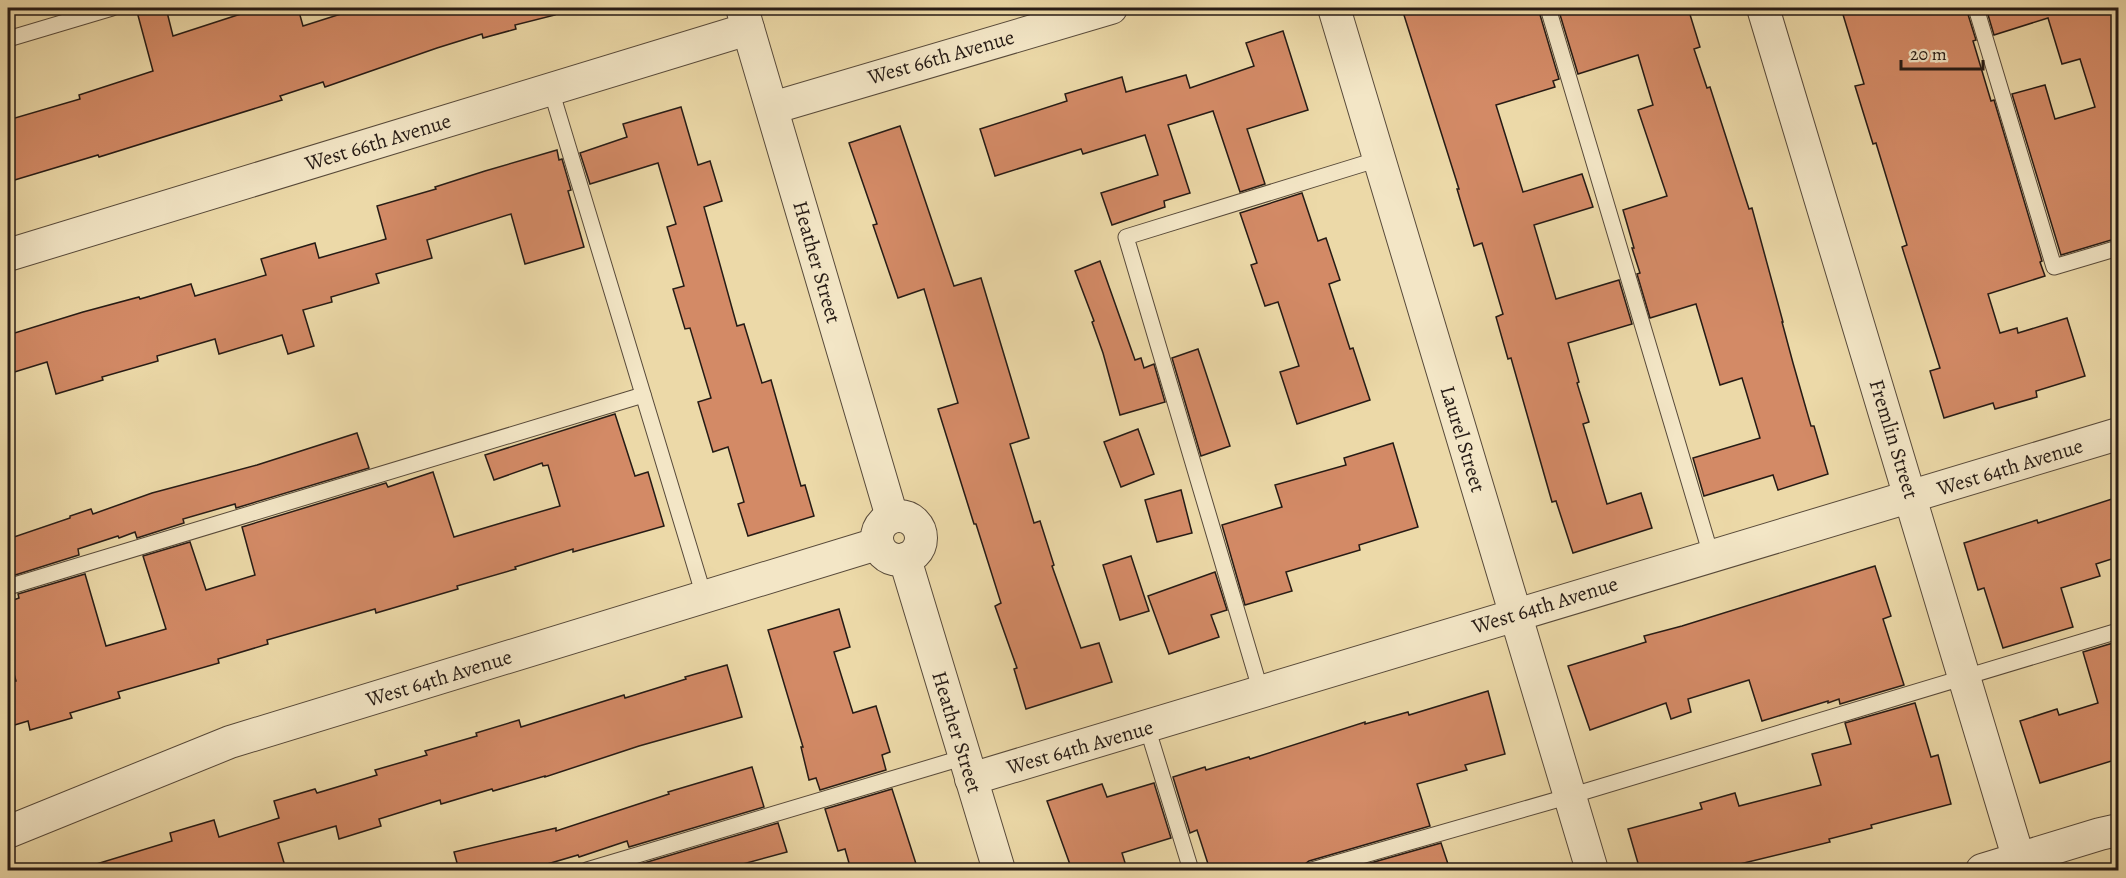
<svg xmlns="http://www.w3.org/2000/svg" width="2126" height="878" viewBox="0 0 2126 878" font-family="Alegreya,serif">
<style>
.building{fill:#d38a66;stroke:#261b15;stroke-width:1.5}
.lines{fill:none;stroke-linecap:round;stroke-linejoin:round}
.service-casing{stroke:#584a3a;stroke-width:17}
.minor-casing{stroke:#584a3a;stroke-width:34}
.service{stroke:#f3e6c6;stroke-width:15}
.minor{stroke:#f3e6c6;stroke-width:32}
.labels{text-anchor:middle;stroke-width:6;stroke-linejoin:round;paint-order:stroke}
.street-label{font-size:21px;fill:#261b15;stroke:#f3e6c6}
</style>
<rect width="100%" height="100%" fill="#ecd9a8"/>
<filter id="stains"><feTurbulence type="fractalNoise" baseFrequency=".00333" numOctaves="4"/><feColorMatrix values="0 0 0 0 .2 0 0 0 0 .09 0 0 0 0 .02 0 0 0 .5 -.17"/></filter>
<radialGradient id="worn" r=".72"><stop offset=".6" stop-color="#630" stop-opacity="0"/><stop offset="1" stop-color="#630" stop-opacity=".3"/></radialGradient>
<g class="building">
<polygon points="136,8 166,8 173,36 253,10 254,13 273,8 298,8 303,26 344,13 343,8 554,8 555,15 515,25 516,29 483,38 482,34 437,48 325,87 323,82 280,96 282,100 99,157 98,155 8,182 8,120 80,99 79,95 153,71"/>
<polygon points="1417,8 1538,8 1559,79 1553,81 1555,87 1496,105 1523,192 1582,174 1593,207 1534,225 1556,299 1619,280 1632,324 1568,343 1579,382 1577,383 1589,422 1583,424 1607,504 1641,493 1652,528 1573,553 1556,501 1552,502 1511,358 1508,359 1496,317 1503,314 1482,243 1474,246 1457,189 1459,189 1403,12"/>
<polygon points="1558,8 1688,8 1700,47 1694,49 1707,88 1710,87 1749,209 1752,208 1783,322 1782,322 1793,363 1811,426 1814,426 1828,474 1778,490 1773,475 1704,496 1693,458 1760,438 1742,378 1720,385 1696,304 1650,318 1637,274 1640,273 1632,248 1634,248 1623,210 1667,196 1638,110 1653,105 1638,55 1578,74"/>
<polygon points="1841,8 1966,8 1976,40 1973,41 1991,101 1994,100 2042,261 2040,262 2045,276 1988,294 2000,333 2017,328 2018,333 2067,318 2085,376 2036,391 2037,397 1995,409 1993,403 1944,418 1930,371 1940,368 1902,247 1907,245 1876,143 1873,144 1855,86 1864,84"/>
<polygon points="1986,8 2113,8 2118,27 2118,238 2061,255 2012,94 2045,85 2055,119 2095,107 2080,59 2062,64 2048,18 1994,35"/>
<polygon points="1283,31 1308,110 1247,129 1265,184 1240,192 1213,111 1168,125 1190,193 1164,201 1165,207 1112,225 1101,193 1158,175 1145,135 1083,154 1081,149 995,176 980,129 1067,101 1065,94 1122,77 1126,92 1186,75 1190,88 1254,66 1246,43"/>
<polygon points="681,107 698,165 710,161 722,201 704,207 737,326 744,324 762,383 771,380 801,486 805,485 814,516 748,536 738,504 744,502 728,447 713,452 698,402 711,398 690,328 685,329 673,289 684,286 667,227 676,224 658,163 590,184 580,153 627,137 623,124"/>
<polygon points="900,126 954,286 981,278 1029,438 1010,444 1034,523 1040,521 1054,565 1052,566 1081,648 1099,643 1112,682 1026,709 1014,669 1017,668 995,606 1001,603 976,524 974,524 938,409 958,403 924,289 898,298 873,225 877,224 849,143"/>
<polygon points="557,150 559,160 562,159 571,190 568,191 584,247 525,264 511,214 427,240 432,258 376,274 379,283 331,297 332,302 303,310 314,346 288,354 282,335 219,354 215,339 157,356 158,361 102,377 103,380 56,394 47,362 8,374 8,335 83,312 139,297 140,299 191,284 195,296 266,275 261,259 315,243 319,258 386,239 377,206 436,189 435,187 485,171"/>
<polygon points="1302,193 1318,241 1326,238 1340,280 1329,284 1350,349 1353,348 1370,400 1297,424 1280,372 1299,366 1278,302 1265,306 1251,265 1257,263 1240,213"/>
<polygon points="1100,261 1135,360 1141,358 1144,368 1154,364 1165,402 1120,415 1103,353 1092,322 1094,321 1075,271"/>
<polygon points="1198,349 1230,446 1201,456 1172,358"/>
<polygon points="615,414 635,476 648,472 664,526 573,552 573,549 515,567 516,569 457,586 458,589 376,613 375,609 267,640 268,644 218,659 219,663 118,692 120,698 70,713 72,718 30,730 28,721 8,727 8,683 16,681 8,653 8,602 19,598 18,594 85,574 106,646 166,629 143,556 190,542 206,590 255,575 242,527 386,483 388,487 433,472 454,537 508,521 560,506 548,465 543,466 542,463 494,480 485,455"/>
<polygon points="1138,429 1154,474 1121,487 1104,442"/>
<polygon points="357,433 369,468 236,508 235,504 183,519 184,523 137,538 135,532 119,538 118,536 78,549 79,555 12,576 8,562 8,539 70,518 70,516 91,509 93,514 152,493 257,465"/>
<polygon points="1393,443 1418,527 1359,545 1360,550 1286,572 1292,591 1245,605 1222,525 1282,507 1275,485 1346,465 1344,458"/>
<polygon points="1181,490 1192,533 1157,542 1145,500"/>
<polygon points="2118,497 2118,557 2096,564 2100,576 2061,588 2073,627 2003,648 1984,588 1978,590 1964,543 2037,520 2038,523"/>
<polygon points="1131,556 1149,611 1120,620 1103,565"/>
<polygon points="1875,566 1891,616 1883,619 1904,685 1840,704 1839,699 1828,703 1828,701 1762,721 1749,680 1688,699 1691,712 1671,719 1666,703 1590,730 1568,666 1646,642 1644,636 1682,626"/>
<polygon points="1215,572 1227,610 1211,615 1219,637 1169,654 1148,596"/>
<polygon points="839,609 850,647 834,652 853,713 876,706 890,752 882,755 886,770 820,790 816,778 809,780 801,747 803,747 768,630"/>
<polygon points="2113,643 2118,660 2118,759 2040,783 2020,721 2057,709 2059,715 2098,703 2083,652"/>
<polygon points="727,665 742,717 639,746 545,777 545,776 493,791 492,789 441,804 440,800 379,819 381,826 339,839 336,826 278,843 285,866 268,870 94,870 93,865 172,841 170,833 214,820 219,837 279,818 274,801 315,789 317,793 377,775 375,770 427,755 425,751 477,736 476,733 519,720 521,727 624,695 625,698 686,679 685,677"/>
<polygon points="1488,691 1505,754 1465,765 1467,770 1417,784 1430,826 1309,861 1305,864 1303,870 1210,870 1197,830 1190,833 1173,777 1205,767 1206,770 1249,757 1250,759 1365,722 1365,724 1408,712 1409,715"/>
<polygon points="1915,703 1931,757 1938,755 1951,804 1871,825 1872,828 1829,839 1830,842 1715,870 1640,870 1628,829 1702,809 1700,803 1735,793 1739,806 1821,785 1812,754 1851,744 1845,723"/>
<polygon points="752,767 764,807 629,847 627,841 579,857 578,855 527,870 459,870 454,852 556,828 556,831 669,794 668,792"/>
<polygon points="1154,783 1171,838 1122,853 1126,866 1113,870 1072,870 1047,801 1102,784 1107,797"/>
<polygon points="892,789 918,870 851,870 845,849 838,851 825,809"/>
<polygon points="778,823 787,852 721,870 636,870 634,866"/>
<polygon points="1441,843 1450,870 1346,870"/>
</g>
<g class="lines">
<g class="service-casing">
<g id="service">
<polyline points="1548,8 1711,555"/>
<polyline points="1976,8 2054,267 2118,248"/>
<polyline points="8,39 112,8"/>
<polyline points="551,90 704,596"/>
<polyline points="8,587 643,395"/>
<polyline points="1261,692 1126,237 1379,159"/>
<polyline points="1147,727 1191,870"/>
<polyline points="587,870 965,757"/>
<polyline points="1312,870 1570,796 2118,631"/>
</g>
</g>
<g class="minor-casing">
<g id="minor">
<polyline points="742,8 892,517"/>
<polyline points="1334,8 1592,870"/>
<polyline points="1763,8 2022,870"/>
<polyline points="772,108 1111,8"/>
<polyline points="8,255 748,29"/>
<circle cx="899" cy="538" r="22"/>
<polyline points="905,559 999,870"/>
<polyline points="971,779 2118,434"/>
<polyline points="8,832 230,742 877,544"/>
<polyline points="1982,870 2100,834 2118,830"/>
</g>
</g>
<use href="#service" class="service"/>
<use href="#minor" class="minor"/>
</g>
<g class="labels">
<g class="street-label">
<text transform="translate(941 57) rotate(-16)" y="7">West 66th Avenue</text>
<text transform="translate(378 142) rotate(-17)" y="7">West 66th Avenue</text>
<text transform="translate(817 262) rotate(74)" y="7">Heather Street</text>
<text transform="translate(1463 439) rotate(73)" y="7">Laurel Street</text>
<text transform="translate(1894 439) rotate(73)" y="7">Fremlin Street</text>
<text transform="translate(2010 467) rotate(-17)" y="7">West 64th Avenue</text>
<text transform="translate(1545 605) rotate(-17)" y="7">West 64th Avenue</text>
<text transform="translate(439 678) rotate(-17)" y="7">West 64th Avenue</text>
<text transform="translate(957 732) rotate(73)" y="7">Heather Street</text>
<text transform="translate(1080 747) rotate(-16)" y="7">West 64th Avenue</text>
</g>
</g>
<rect width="2126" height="878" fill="none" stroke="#ecd9a8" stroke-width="30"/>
<rect x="9" y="9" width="2108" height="860" fill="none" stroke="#261b15" stroke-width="3"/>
<rect x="15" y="15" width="2096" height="848" fill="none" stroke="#261b15" stroke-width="1.5"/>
<path d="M1901 60v9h82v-9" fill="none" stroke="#261b15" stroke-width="3"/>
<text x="1910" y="60" font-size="18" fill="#261b15" stroke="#f3e6c6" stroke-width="4.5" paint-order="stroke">20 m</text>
<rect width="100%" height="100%" filter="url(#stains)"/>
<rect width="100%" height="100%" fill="url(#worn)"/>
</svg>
